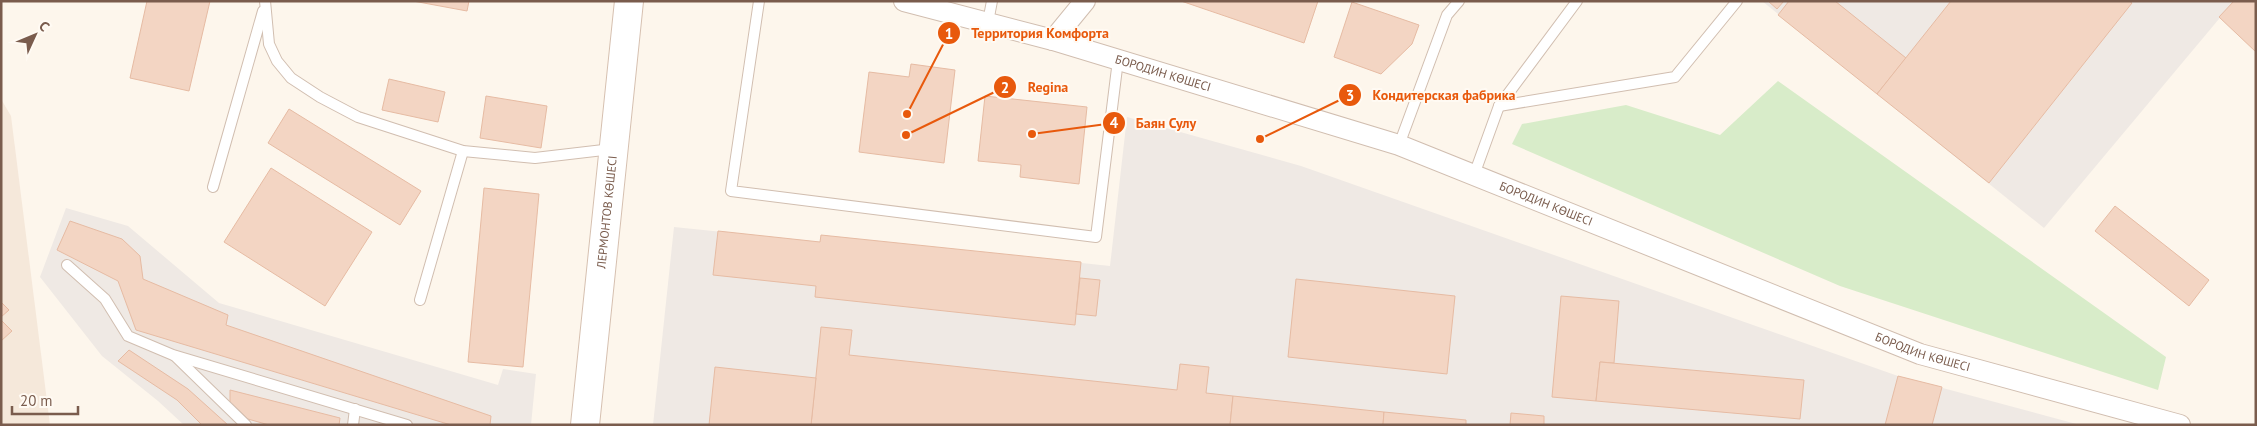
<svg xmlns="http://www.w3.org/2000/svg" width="2257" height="426" viewBox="0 0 2257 426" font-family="'PT Sans',sans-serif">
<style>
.residential{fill:#f5e8da}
.industrial{fill:#efe9e4}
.green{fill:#d8ecc9}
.building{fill:#f3d5c3;stroke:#e6bba3}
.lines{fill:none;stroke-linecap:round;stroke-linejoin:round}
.lane-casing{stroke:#d1beb0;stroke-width:12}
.street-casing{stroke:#d1beb0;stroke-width:22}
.secondary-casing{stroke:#d6c0b0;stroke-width:30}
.lane{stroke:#fff;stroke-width:10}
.street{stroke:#fff;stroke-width:20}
.secondary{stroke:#fff;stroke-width:28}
.labels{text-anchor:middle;stroke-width:4;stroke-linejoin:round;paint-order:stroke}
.street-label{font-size:12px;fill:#7a5c4d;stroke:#fffaf3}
.leader{fill:none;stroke:#e8590c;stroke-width:2}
.callout-dot{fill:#e8590c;stroke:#fffaf3;stroke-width:2}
.mark-label{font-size:15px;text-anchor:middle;font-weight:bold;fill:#fff}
.callout-label{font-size:14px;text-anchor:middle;font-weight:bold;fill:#e8590c;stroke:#fffaf3;stroke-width:4;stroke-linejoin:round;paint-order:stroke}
</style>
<rect width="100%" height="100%" fill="#fdf6ec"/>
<polygon class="residential" points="1,99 11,116 50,425 1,425"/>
<g class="industrial">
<polygon points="1762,1 2234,1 2044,228"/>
<polygon points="1127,117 1301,166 1898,376 2080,425 653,425 674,227 820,242 821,235 1110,266"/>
<polygon points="66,208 128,226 219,303 498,385 503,369 536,374 531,425 184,425 158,401 102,356 40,277"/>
</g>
<polygon class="green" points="1778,81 2166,357 2158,390 1840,286 1512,144 1522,124 1626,105 1720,135"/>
<g class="building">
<polygon points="147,1 210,1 189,91 130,78"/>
<polygon points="413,1 469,1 467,11"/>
<polygon points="1181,1 1318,1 1304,43"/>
<polygon points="1768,1 1784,1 1777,9"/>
<polygon points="1789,1 1835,1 1906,58 1877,94 1778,15"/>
<polygon points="1951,1 2129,1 2132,3 1989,183 1877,94"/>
<polygon points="2234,1 2256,1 2256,52 2219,17"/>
<polygon points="1352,2 1419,25 1412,44 1381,74 1334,57"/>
<polygon points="911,64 955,70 944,163 859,152 869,72 909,77"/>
<polygon points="389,79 445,92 438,122 382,110"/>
<polygon points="486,96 547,106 541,148 480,138"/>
<polygon points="985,96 1087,107 1079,184 1020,177 1021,165 978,161"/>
<polygon points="289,109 421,191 400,225 268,143"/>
<polygon points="271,168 372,232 325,306 224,242"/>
<polygon points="484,188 539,194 523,367 468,362"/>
<polygon points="2115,206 2209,280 2189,306 2095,231"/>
<polygon points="70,221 122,239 140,256 143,279 228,315 226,325 491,416 490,425 451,425 136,330 118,281 57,250"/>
<polygon points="718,231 820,242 821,235 1081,262 1075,325 815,297 816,286 713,275"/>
<polygon points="1080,278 1100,280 1096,316 1076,314"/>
<polygon points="1296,279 1455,296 1447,374 1288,357"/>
<polygon points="1561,296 1619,301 1614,363 1600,362 1596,401 1552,397"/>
<polygon points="1,302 9,310 1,317"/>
<polygon points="1,320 12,331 1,341"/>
<polygon points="821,327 852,330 849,355 1177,390 1180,364 1209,367 1206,393 1233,396 1230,425 811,425"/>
<polygon points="129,350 188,389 228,425 202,425 177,400 118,361"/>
<polygon points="1600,362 1804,380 1800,419 1596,401"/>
<polygon points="715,367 816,378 811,425 709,425"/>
<polygon points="1898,376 1942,387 1932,425 1885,425"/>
<polygon points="230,390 340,418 339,425 269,425 248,419 230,402"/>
<polygon points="1233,396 1384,412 1383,425 1230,425"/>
<polygon points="1384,412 1466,420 1466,425 1383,425"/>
<polygon points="1511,413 1544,416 1544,425 1510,425"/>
</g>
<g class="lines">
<g class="lane-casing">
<g id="lane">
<polyline points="265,1 269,44 277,61 291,78 320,97 358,117 463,151 535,158 612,149"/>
<polyline points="759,1 731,191 1096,237 1118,60"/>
<polyline points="988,22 992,1"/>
<polyline points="1499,106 1675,77 1737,1"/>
<polyline points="1399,145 1447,15 1459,1"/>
<polyline points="1474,175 1499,106 1577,1"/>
<polyline points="213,187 263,11"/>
<polyline points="67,265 105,299 128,336 173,355 407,425"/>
<polyline points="420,300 463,151"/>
<polyline points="175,356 246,425"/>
<polyline points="353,425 355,409"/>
</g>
</g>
<g class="street-casing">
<g id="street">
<path id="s1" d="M 904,1 L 1053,40 L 1399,145 L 1920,354 L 2180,425"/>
<polyline points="1053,40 1085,1"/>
</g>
</g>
<g class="secondary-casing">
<g id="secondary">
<path id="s2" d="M 585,425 L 629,1"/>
</g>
</g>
<use href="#lane" class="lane"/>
<use href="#street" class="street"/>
<use href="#secondary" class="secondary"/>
</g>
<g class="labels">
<g class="street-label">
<text dy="4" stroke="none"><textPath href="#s1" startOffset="269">БОРОДИН КӨШЕСІ</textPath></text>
<text dy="4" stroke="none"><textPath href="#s1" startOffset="674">БОРОДИН КӨШЕСІ</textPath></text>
<text dy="4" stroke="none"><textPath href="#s2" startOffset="214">ЛЕРМОНТОВ КӨШЕСІ</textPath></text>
<text dy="4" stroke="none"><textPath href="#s1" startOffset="1079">БОРОДИН КӨШЕСІ</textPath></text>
</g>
</g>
<path class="leader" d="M907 114L949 33M906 135L1005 87M1260 139L1350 95M1032 134L1114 123"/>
<g class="callout-dot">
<circle cx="907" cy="114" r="5"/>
<circle cx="906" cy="135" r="5"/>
<circle cx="1260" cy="139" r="5"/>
<circle cx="1032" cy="134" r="5"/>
<circle cx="949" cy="33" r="12"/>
<circle cx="1005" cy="87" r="12"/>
<circle cx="1350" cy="95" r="12"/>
<circle cx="1114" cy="123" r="12"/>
</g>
<g class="mark-label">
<text x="949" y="39">1</text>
<text x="1005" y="93">2</text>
<text x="1350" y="101">3</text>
<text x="1114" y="128">4</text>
</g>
<g class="callout-label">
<text x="1040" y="38">Территория Комфорта</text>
<text x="1048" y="92">Regina</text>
<text x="1444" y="100">Кондитерская фабрика</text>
<text x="1166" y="128">Баян Сулу</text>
</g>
<rect width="2257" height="426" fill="none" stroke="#7a5c4d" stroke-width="5"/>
<g transform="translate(35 35) rotate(46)" stroke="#fffaf3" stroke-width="4" paint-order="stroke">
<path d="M0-4L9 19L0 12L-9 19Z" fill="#7a5c4d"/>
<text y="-8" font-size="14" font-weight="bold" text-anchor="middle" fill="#7a5c4d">С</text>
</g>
<path d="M12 406v8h66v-8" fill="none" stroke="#7a5c4d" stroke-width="2.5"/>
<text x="20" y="406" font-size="15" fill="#7a5c4d" stroke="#fffaf3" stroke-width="4" paint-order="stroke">20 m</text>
</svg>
